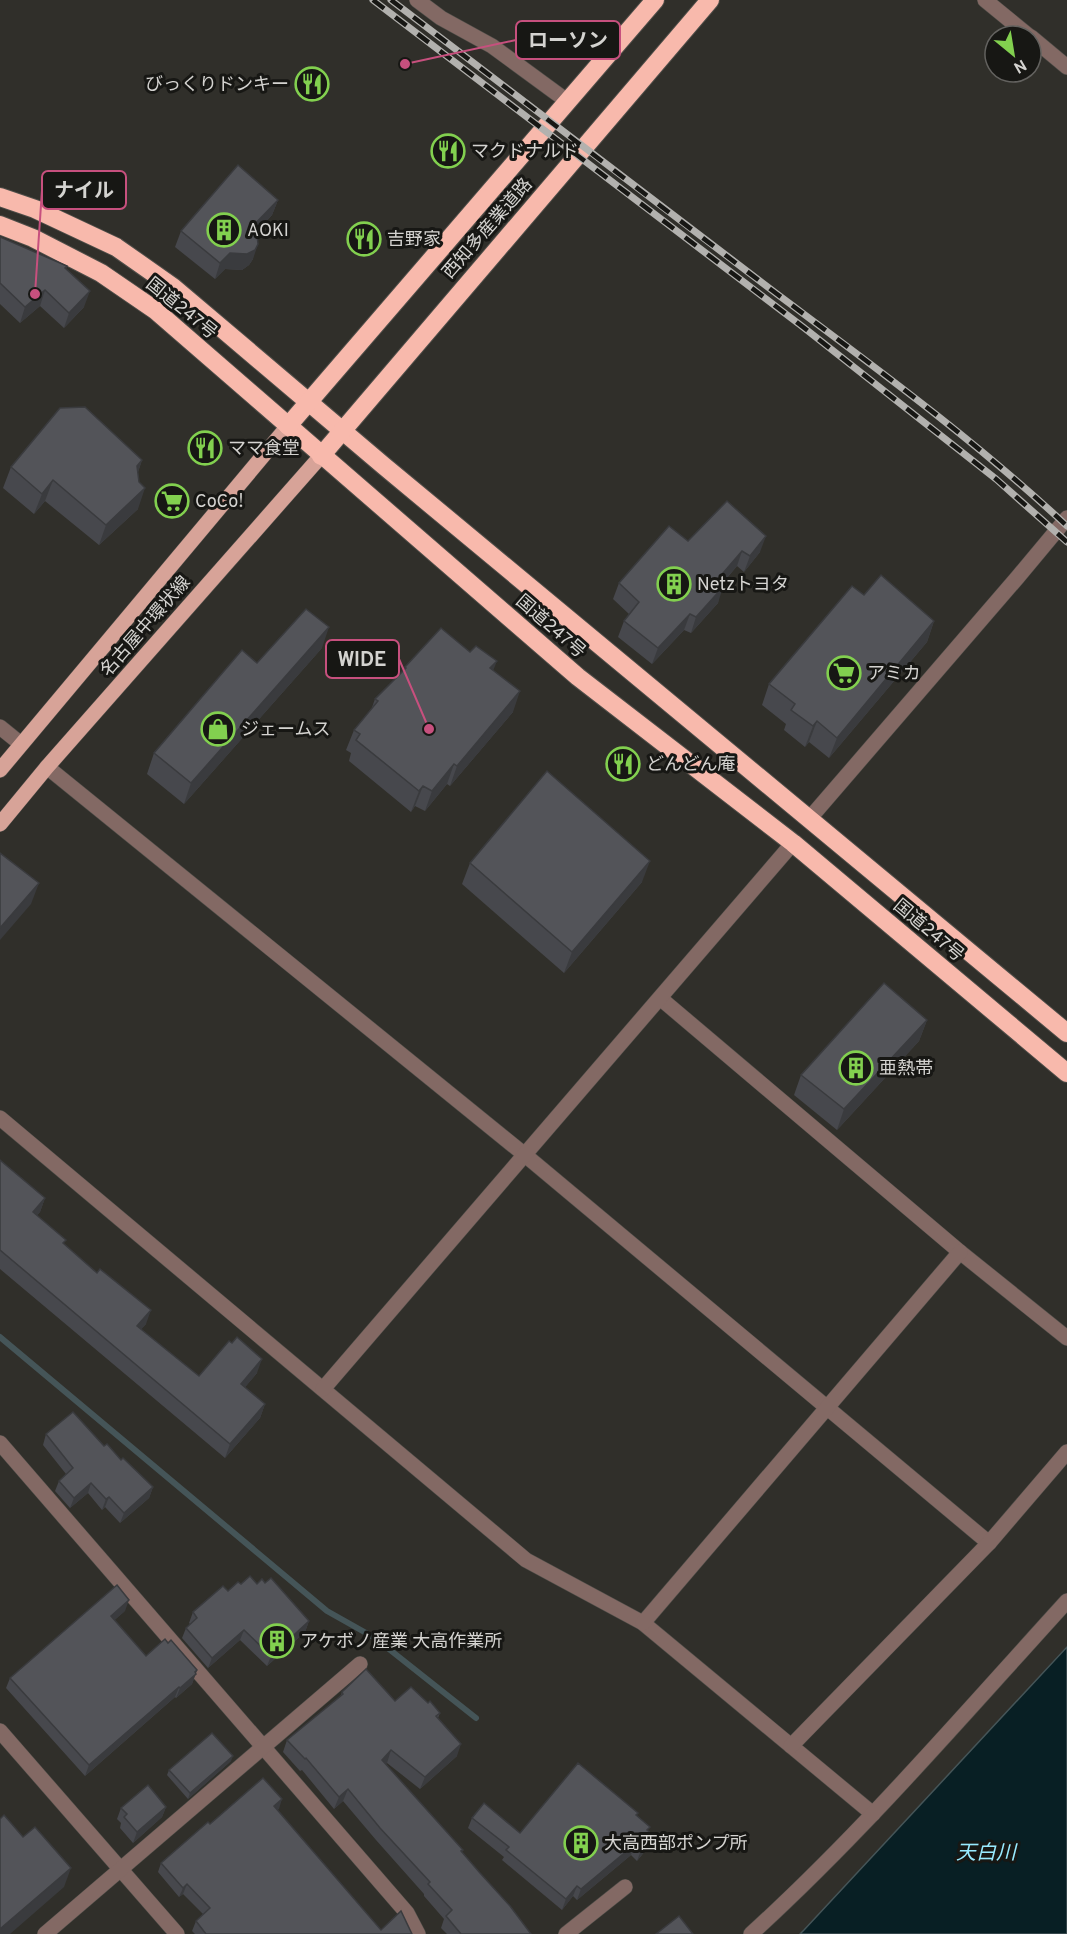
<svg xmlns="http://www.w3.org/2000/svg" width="1067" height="1934" viewBox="0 0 1067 1934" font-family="Overpass,'Noto Sans JP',sans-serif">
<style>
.water{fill:#081f24;stroke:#455558;stroke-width:1.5}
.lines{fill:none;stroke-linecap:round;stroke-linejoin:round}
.stream{stroke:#455558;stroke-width:6}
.minor-casing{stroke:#4e4d48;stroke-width:16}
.major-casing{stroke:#4e4d48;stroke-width:16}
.highway-casing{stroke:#4e4d48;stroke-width:20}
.minor{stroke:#836964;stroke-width:15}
.major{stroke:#d7a398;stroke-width:15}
.highway{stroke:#f8b9ac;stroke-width:18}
.rail-casing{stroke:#b2b1ae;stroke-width:7}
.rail{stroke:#171714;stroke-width:4.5;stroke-dasharray:14;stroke-linecap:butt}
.wall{fill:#47484d}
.shaded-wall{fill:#3a3b3e}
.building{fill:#535459;stroke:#3a3b3e;stroke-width:1.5}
.labels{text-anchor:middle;stroke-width:6;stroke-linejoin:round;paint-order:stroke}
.poi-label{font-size:18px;fill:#d4d3d0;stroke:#171714;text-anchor:start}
.street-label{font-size:18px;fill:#d4d3d0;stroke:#171714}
.water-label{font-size:20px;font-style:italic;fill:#98eaff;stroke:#171714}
.leader{fill:none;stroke:#c7507e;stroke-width:2}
.callout-dot{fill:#c7507e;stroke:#171714;stroke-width:2}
.callout{fill:#171714;stroke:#c7507e;stroke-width:2}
.callout-label{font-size:20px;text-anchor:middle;font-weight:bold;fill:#d4d3d0}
</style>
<rect width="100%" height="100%" fill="#302f2a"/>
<polygon class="water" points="1067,1647 1067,1934 800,1934 804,1930"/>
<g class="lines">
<polyline class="stream" points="0,1337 327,1611 375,1638 476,1718"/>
<g class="minor-casing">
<g id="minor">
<polyline points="417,0 441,18 492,46 567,101"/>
<polyline points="985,0 1029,36"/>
<polyline points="1031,37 1067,67"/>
<polyline points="0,727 21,744"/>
<polyline points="47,767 525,1155 989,1543"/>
<polyline points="810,818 1017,578 1067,518"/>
<polyline points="660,998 960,1252 1067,1338"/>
<polyline points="0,1118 526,1560 643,1623 873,1814"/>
<polyline points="323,1389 793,843"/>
<polyline points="0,1443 407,1913 418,1934"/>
<polyline points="643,1623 960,1252"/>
<polyline points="0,1731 177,1934"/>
<polyline points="791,1746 989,1543 1067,1452"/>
<polyline points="45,1934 360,1664"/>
<polyline points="566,1934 625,1887"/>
<path d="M 751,1934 C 864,1831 964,1714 1067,1601"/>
</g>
</g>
<g class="major-casing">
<g id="major">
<polyline points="0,770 288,426"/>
<polyline points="0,824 47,767 321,456"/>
</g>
</g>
<g class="highway-casing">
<g id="highway">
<polyline points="0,197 35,209 116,247 173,287 384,466 1067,1033"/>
<polyline points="0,225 33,238 101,273 155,310 578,677 793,843 1067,1073"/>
<polyline points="288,426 655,0"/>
<polyline points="321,456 710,0"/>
</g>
</g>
<use href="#minor" class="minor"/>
<use href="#major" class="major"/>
<use href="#highway" class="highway"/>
<g class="rail-casing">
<g id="rail">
<polyline points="373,0 803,327 996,479 1067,542"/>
<path d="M 391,0 C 520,98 648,197 777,294 C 876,368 976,441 1067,526"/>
</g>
</g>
<use href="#rail" class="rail"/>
</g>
<g class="wall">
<polygon points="278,200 272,215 256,233 253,259 249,265 242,270 225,269 215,279 175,247 181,231"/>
<polygon points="0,237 67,266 66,269 84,307 64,328 40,306 20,323 0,304"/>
<polygon points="142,460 138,472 138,509 99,545 45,501 34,514 3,488 11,467"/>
<polygon points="688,541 760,552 744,572 737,566 721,585 718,603 691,633 684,630 652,664 618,637 624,621 629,614 613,599 619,583"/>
<polygon points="864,595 934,621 927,642 829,758 809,742 805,747 784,730 786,724 762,705 769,684"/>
<polygon points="322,648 184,804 147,774 154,753 257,663"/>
<polygon points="405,667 493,670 513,712 450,786 447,784 425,811 415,806 411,812 349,761 351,753 346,750 354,730 371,710 375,699 403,671"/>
<polygon points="470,863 642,882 564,973 462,884"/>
<polygon points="927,1020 919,1041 837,1130 794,1095 801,1075"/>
<polygon points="0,1160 45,1198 40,1212 37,1215 64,1245 146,1324 141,1329 199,1376 257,1373 245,1387 265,1404 260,1418 225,1458 0,1269"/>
<polygon points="46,1434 121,1460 153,1487 149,1498 120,1523 105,1507 102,1510 88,1493 70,1508 55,1491 59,1481 66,1474 43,1445"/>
<polygon points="257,1584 309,1621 305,1632 267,1666 240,1640 208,1668 182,1638 186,1628 190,1624 189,1623 193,1612 228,1591"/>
<polygon points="125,1611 114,1620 146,1656 197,1670 192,1684 176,1698 175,1697 85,1776 6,1688 10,1678"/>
<polygon points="342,1692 395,1701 428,1703 440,1713 438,1718 457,1756 420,1789 387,1763 385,1764 463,1850 462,1852 531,1934 447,1934 441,1928 444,1919 424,1896 424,1894 376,1840 343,1801 334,1809 302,1770 300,1771 283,1752 287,1740 340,1697"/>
<polygon points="231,1761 188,1799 167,1775 169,1770"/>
<polygon points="282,1799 277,1810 381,1930 412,1934 195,1934 192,1931 196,1921 203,1914 183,1894 179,1897 158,1872 161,1863"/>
<polygon points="166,1807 162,1817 133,1843 120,1828 121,1823 117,1819 121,1808"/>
<polygon points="638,1813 636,1816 648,1831 653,1835 649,1846 637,1861 631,1855 577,1900 573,1896 562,1910 502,1860 504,1857 468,1828 472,1818 520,1833"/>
</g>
<g class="shaded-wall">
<polygon points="278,200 272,215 246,244 251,228"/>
<polygon points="258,244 253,259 249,265 242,270 225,269 215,279 220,263 230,253"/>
<polygon points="45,290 40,306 20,323 25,307"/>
<polygon points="90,291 84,307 64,328 69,313"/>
<polygon points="142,460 135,481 137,466"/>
<polygon points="53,480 45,501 34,514 42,494"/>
<polygon points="145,488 138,509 99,545 106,525"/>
<polygon points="766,536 760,552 744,572 750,556"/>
<polygon points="742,551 737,566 711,596 717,580"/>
<polygon points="723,587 718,603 691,633 696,617"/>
<polygon points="690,614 684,630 652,664 658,648"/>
<polygon points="934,621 927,642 829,758 837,738"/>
<polygon points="329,627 322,648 184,804 191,783"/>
<polygon points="497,661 489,681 490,668"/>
<polygon points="520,691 513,712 450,786 457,766"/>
<polygon points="817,721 809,742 805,747 813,726"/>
<polygon points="454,764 447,784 425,811 432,791"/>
<polygon points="423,786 415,806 411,812 419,791"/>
<polygon points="650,861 642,882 564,973 572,952"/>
<polygon points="39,883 31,904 0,940 0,928"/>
<polygon points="927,1020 919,1041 837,1130 844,1109"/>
<polygon points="45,1198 40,1212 28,1226 33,1212"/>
<polygon points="151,1310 146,1324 132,1340 137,1326"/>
<polygon points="262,1359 257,1373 236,1398 241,1384"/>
<polygon points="265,1404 260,1418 225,1458 230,1444"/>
<polygon points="91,1483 88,1493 70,1508 74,1498"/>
<polygon points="153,1487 149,1498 120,1523 124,1513"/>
<polygon points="109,1497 105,1507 102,1510 106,1499"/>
<polygon points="129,1600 125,1611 107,1627 111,1616"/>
<polygon points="309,1621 305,1632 267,1666 271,1656"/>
<polygon points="244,1630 240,1640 208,1668 212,1658"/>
<polygon points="197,1670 192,1684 176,1698 180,1688"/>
<polygon points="179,1687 175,1697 85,1776 89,1765"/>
<polygon points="461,1744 457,1756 420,1789 425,1777"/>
<polygon points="391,1750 387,1763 378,1773 382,1760"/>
<polygon points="233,1756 231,1761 188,1799 190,1793"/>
<polygon points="348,1789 343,1801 334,1809 339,1797"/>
<polygon points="282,1799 279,1809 270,1816 274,1806"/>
<polygon points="166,1807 162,1817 133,1843 137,1832"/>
<polygon points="653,1835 649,1846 637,1861 641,1850"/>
<polygon points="634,1845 631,1855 577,1900 581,1889"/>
<polygon points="71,1868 64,1887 10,1934 0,1934 0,1929"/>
<polygon points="187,1884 183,1894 179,1897 183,1888"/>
<polygon points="577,1886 573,1896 562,1910 566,1899"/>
</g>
<g class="building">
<polygon points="238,165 278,200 251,228 257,235 258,244 255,250 247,254 230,253 220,263 181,231"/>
<polygon points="0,237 67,266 65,268 90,291 69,313 45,290 25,307 0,283"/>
<polygon points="85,407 142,460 137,466 139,482 145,488 106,525 53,480 42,494 11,467 60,408"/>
<polygon points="727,501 766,536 750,556 742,551 717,580 723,587 696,617 690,614 658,648 624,621 639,602 619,583 669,526 688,541"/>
<polygon points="881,575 934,621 837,738 817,721 813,726 791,710 795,704 769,684 852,586 864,595"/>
<polygon points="306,609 329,627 191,783 154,753 242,650 257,663"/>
<polygon points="441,628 470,652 476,646 497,661 490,668 520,691 457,766 454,764 432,791 423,786 419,791 356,740 360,734 354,730 378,701 375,699 406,668 405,667"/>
<polygon points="547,771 650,861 572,952 470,863"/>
<polygon points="0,853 39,883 0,928"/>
<polygon points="884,983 927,1020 844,1109 801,1075"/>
<polygon points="0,1160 45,1198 33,1212 66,1240 63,1243 97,1273 100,1269 151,1310 137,1326 199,1376 229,1341 232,1343 237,1337 262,1359 241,1384 265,1404 230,1444 0,1250"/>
<polygon points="73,1412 104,1446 107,1444 121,1460 123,1458 153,1487 124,1513 109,1497 106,1499 91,1483 74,1498 59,1481 73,1468 46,1434"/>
<polygon points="250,1576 257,1584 262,1579 265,1583 271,1578 309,1621 271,1656 244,1630 212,1658 186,1628 197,1618 193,1612 223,1586 228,1591 238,1582 241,1584"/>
<polygon points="117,1585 129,1600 111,1616 146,1656 165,1639 168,1643 171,1640 197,1670 195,1672 196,1674 180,1688 179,1687 89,1765 10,1678"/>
<polygon points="366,1669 395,1701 411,1687 428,1703 430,1701 440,1713 436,1716 461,1744 425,1777 391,1750 382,1760 463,1850 461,1851 480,1873 510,1906 531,1934 461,1934 446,1916 452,1910 428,1884 430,1882 380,1828 348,1789 339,1797 306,1758 305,1759 287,1740 343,1694 342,1692"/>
<polygon points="212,1733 233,1756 190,1793 169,1770"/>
<polygon points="578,1763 638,1813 636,1815 650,1827 647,1830 653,1835 641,1850 634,1845 581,1889 577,1886 566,1899 506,1850 509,1847 472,1818 484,1803 520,1833"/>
<polygon points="263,1778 282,1799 274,1806 381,1930 401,1911 412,1934 206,1934 196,1921 210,1908 187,1884 183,1888 161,1863 208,1822 210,1824"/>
<polygon points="148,1785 166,1807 137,1832 124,1817 127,1814 121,1808"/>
<polygon points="4,1815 23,1837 35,1827 71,1868 0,1929 0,1819"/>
<polygon points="679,1916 693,1934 656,1934"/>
</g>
<defs>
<g id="restaurant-ring" transform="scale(1.725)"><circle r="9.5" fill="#171714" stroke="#82d04f" stroke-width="1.5"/><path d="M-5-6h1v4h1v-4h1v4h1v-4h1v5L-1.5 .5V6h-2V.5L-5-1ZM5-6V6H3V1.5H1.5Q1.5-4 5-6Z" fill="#82d04f"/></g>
<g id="building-ring" transform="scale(1.725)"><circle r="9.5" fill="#171714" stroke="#82d04f" stroke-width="1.5"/><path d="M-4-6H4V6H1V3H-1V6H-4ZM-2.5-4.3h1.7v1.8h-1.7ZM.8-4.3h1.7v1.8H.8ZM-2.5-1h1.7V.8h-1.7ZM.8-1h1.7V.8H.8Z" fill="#82d04f"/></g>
<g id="supermarket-ring" transform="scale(1.725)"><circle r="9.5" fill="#171714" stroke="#82d04f" stroke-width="1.5"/><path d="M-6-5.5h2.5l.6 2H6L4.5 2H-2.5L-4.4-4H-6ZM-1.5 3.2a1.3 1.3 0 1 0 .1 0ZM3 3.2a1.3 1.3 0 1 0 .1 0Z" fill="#82d04f"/></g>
<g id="shop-ring" transform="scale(1.725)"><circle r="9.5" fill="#171714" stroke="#82d04f" stroke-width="1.5"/><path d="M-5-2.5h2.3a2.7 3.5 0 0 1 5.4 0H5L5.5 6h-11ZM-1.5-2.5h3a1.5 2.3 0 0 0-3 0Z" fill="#82d04f"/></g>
</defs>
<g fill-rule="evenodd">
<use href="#restaurant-ring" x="312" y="84"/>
<use href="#restaurant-ring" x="448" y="151"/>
<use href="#building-ring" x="224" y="230"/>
<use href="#restaurant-ring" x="364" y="239"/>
<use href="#restaurant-ring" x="205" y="448"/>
<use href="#supermarket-ring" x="172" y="501"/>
<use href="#building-ring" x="674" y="584"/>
<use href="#supermarket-ring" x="844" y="673"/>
<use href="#shop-ring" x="218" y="729"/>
<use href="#restaurant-ring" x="623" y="764"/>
<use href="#building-ring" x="856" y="1068"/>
<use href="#building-ring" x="277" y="1641"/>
<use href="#building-ring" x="581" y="1843"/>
</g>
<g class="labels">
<g class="poi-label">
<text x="289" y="90" text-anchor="end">びっくりドンキー</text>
<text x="471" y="157">マクドナルド</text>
<text x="247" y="236">AOKI</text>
<text x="387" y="245">吉野家</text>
<text x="228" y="454">ママ食堂</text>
<text x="195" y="507">CoCo!</text>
<text x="697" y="590">Netzトヨタ</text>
<text x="867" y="679">アミカ</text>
<text x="241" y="735">ジェームス</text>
<text x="646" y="770">どんどん庵</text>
<text x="879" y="1074">亜熱帯</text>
<text x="300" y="1647">アケボノ産業 大高作業所</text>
<text x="604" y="1849">大高西部ポンプ所</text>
</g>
<g class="street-label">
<text transform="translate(487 228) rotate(-49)" y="6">西知多産業道路</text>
<text transform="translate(182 308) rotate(39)" y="6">国道247号</text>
<text transform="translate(145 626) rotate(-49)" y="6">名古屋中環状線</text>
<text transform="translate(551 626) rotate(41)" y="6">国道247号</text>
<text transform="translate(929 930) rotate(40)" y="6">国道247号</text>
</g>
<g class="water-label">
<text x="986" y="1859">天白川</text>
</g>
</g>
<path class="leader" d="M405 64L516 40M35 294L42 190M429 729L399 659"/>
<g class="callout-dot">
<circle cx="405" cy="64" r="6"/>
<circle cx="35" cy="294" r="6"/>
<circle cx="429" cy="729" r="6"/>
</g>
<g class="callout">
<rect x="516" y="21" width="104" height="38" rx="6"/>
<rect x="42" y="171" width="84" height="38" rx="6"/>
<rect x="326" y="640" width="73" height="38" rx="6"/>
</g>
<g class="callout-label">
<text x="568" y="47">ローソン</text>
<text x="84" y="197">ナイル</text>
<text x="362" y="666">WIDE</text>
</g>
<g transform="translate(1013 54) rotate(150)"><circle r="28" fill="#171714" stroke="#63625f" stroke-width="1.5"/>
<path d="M0-4.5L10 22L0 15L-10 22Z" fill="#82d04f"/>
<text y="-9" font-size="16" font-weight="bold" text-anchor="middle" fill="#d4d3d0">N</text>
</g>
</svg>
